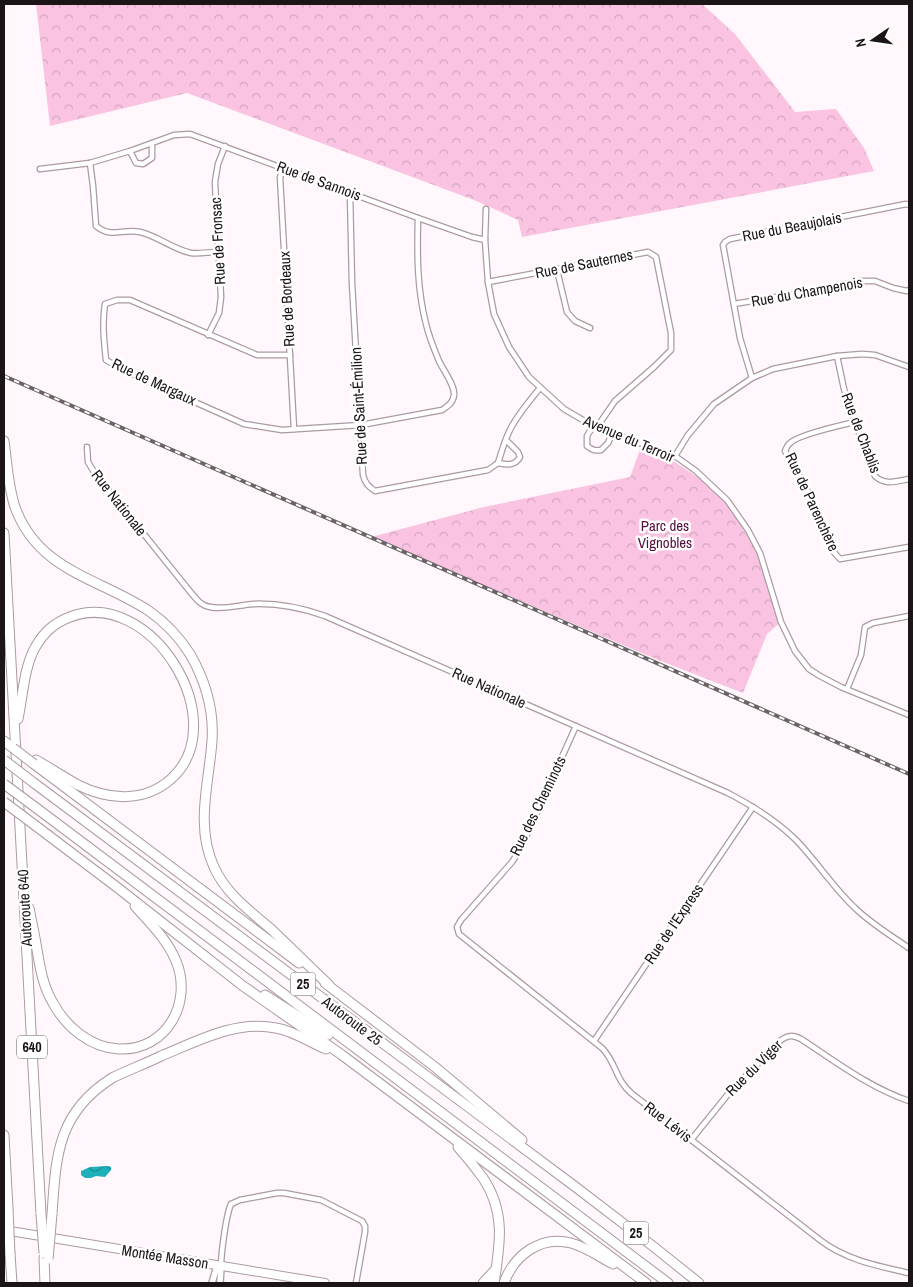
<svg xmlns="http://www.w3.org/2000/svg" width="913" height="1287" viewBox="0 0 913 1287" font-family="'Archivo Narrow',sans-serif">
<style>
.forest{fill:url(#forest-crowns)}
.water{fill:url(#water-waves)}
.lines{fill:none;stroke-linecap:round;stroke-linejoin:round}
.minor-casing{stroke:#ab9aa3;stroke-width:7}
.tertiary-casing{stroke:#ab9aa3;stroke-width:8}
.primary-casing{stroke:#ab9aa3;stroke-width:10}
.motorway-casing{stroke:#ab9aa3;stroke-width:11}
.minor{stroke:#fff;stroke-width:4.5}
.tertiary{stroke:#fff;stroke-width:5.5}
.primary{stroke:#fff;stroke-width:8}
.motorway{stroke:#fff;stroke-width:9}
.rail-casing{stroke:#6a6467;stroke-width:4}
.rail{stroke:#fff;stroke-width:2;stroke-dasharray:5.5;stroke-linecap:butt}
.motorway-bridge-casing{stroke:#ab9aa3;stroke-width:11;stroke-linecap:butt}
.motorway-bridge{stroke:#fff;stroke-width:9}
.labels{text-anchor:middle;stroke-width:5;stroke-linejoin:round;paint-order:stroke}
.shield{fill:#fff;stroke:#5f5b5d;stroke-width:1}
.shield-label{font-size:14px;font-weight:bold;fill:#1b1518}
.street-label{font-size:15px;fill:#1b1518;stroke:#fff}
.park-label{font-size:15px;fill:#560f3f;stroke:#fff}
</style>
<defs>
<pattern id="forest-crowns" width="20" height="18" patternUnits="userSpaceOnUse" patternTransform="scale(1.25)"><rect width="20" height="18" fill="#f9c3e1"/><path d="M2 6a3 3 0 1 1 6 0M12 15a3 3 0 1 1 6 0" fill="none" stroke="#d5a7c0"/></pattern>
<pattern id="water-waves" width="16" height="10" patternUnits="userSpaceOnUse" patternTransform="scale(1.25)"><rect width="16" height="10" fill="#1db0ba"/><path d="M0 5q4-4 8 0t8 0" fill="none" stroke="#198e96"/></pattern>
</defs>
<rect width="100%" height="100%" fill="#fff7fb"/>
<g class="forest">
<polygon points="36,4 702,4 735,34 795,112 836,109 864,148 874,171 522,237 518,220 474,200 187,93 50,126"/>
<polygon points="641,447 670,455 670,459 713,487 735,516 756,550 781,622 767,634 743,693 658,660 371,537 484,507 630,477"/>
</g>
<polygon class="water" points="108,1166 111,1167 111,1170 105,1177 96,1176 91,1178 85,1178 81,1175 81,1171 90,1167"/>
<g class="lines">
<g class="minor-casing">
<g id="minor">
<polyline points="130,151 152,143"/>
<path d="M 90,163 L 93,186 L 96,226 C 112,239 122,228 140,232 C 158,236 174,250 191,253 C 199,254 210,252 218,252"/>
<polyline points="40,169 90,163 130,151 136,163 143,164 152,158 152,143 174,135 190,134 418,218 472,237 485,240"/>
<polyline points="284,169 280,177 294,429"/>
<path d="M 350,193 L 352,283 L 363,475 C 365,483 368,486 375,491 L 488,470 L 498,463 C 502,451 505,438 512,426 C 520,412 530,400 540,388"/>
<polyline points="486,209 485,240 488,282 494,314 509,347 529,377 564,409 593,426 675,456 696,471 713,487 727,500 748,530 760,553 781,622 795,651 809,669 820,676 841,687 909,715"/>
<polyline points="557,270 567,312 575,321 590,328"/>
<polyline points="488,282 648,252 656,257 671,333 671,350 654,367 615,401 597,427"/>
<polyline points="734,304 800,293 860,281 875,281 893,288 907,291 909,290"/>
<polyline points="208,335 219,313 221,297 215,182 218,164 225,146"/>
<path d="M 290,355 L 257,355 L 130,300 L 117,300 L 105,304 C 102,323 104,341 106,360 L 123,370 L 244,424 L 282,430 L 361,425 L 442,410 C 448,406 453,403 454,395 C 455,385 443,370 439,361 C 434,349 429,337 426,324 C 417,289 417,254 418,218"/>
<path d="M 837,356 L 844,389 L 855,422 L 875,476 C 885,486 897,481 909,479"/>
<polyline points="752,378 740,338 723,245 725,242 730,239 906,204 909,205"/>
<path d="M 855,422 C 842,425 796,435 789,444 C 787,446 786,449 785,451 C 795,471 808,489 817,509 C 823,522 827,537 832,550 L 840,559 L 909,547"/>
<path d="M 593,426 L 587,436 L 587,446 C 592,450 595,451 601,450 L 608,443 L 612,434"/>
<path d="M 87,447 L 88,462 L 94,472 L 192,594 C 197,600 202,606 210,607 C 223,610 239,605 253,604 C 277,603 302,608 325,616 L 728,793 C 753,806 777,821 797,841 C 817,862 833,887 854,907 C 870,923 890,935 909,948"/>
<polyline points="675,456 688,435 714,404 752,378 773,369 837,356 862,354 875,355 909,367"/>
<path d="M 498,463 C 507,465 515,466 520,457 L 518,452 L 506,440"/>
<polyline points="847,689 861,655 865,627 873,623 909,616"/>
<path d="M 576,726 L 520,850 L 512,862 L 461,920 L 457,927 L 459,934 L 602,1048 C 616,1062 615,1079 631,1093 L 820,1240 C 846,1260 878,1266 909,1273"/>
<polyline points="594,1041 753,807"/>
<path d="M 691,1140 L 729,1093 L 781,1040 C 788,1035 793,1035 801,1039 C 835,1061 870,1088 909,1101"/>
<path d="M 221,1267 C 221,1254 226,1215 231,1204 L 240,1200 L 277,1193 L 284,1193 L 321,1200 L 362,1221 L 365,1226 L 365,1232 L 356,1283"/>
</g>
</g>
<g class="tertiary-casing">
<g id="tertiary">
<polyline points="212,1283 217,1266"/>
<polyline points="220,1283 221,1267"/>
</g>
</g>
<g class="primary-casing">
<polyline id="primary" points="4,1230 325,1283"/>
</g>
<g class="motorway-casing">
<g id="motorway">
<path d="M 4,441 C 7,462 8,486 15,507 C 38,571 99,578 149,611 C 165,622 179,637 190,654 C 205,680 214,711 212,741 C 209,783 195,826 214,867 C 226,894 250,911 272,930 C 291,948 310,967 329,985"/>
<polyline points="4,533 41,1214"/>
<path d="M 18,719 C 23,695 24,666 36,646 C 44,632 56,622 70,617 C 151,586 235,722 171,779 C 144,803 108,800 78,785 C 64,777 50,768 36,760"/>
<polyline points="4,741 13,748"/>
<polyline points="34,764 299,963"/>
<polyline points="34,783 573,1185 654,1247 699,1283"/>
<polyline points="35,807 668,1283"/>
<polyline points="36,826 118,888 243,986 342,1055 646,1283"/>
<path d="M 29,908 C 31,918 33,928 35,938 C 39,960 41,983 53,1003 C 66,1027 91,1048 119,1049 C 167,1051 193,1002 176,961 C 167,939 150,923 135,906"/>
<polyline points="325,983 435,1067 522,1140"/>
<polyline points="265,995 328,1035"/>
<polyline points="4,1135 8,1209"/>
<path d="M 458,1147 C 467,1157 475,1167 483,1178 C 506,1212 500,1245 494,1283"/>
<path d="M 52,1214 C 56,1156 57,1113 112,1078 C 128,1070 145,1064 161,1056 C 198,1041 235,1020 276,1028 C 294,1031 309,1042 326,1049"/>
<polyline points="10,1254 12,1283"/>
<polyline points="44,1258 45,1283"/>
<polyline points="483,1283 496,1269"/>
<path d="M 504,1283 C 514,1255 541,1235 571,1243 C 586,1247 600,1257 613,1264"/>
</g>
</g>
<use href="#minor" class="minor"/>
<use href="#tertiary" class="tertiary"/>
<use href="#primary" class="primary"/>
<use href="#motorway" class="motorway"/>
<g class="rail-casing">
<polyline id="rail" points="4,376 909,774"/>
</g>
<use href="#rail" class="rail"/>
<g class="motorway-bridge-casing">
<g id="motorway-bridge">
<polyline points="13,748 34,764"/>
<polyline points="4,760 34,783"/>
<polyline points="4,784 35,807"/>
<polyline points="4,802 36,826"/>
<polyline points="8,1209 10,1254"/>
<polyline points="41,1214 44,1253"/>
<polyline points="48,1259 52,1214"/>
</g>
</g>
<use href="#motorway-bridge" class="motorway-bridge"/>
</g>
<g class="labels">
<g class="shield">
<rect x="290.5" y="972.5" width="25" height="23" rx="4"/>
<rect x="17" y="1035.5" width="30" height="23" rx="4"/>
<rect x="623.5" y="1221.5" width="25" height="23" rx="4"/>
</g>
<g class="shield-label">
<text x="303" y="989">25</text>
<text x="32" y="1052">640</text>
<text x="636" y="1238">25</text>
</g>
<g class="street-label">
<text transform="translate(319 181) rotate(20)" y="5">Rue de Sannois</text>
<text transform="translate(792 227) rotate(-11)" y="5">Rue du Beaujolais</text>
<text transform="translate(218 241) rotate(-93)" y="5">Rue de Fronsac</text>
<text transform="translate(584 264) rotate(-11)" y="5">Rue de Sauternes</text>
<text transform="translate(807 292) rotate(-10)" y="5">Rue du Champenois</text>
<text transform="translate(287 299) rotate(-93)" y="5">Rue de Bordeaux</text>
<text transform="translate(154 382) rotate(25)" y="5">Rue de Margaux</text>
<text transform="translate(359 406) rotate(-93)" y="5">Rue de Saint-Émilion</text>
<text transform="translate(861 433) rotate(69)" y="5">Rue de Chablis</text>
<text transform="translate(629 439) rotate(23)" y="5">Avenue du Terroir</text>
<text transform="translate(812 502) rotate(65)" y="5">Rue de Parenchère</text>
<text transform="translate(119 503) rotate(52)" y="5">Rue Nationale</text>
<text transform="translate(489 688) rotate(24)" y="5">Rue Nationale</text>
<text transform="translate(538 806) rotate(-64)" y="5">Rue des Cheminots</text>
<text transform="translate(25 908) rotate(-93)" y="5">Autoroute 640</text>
<text transform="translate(674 924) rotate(-56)" y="5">Rue de l'Express</text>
<text transform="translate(352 1021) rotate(37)" y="5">Autoroute 25</text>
<text transform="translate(754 1068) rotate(-45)" y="5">Rue du Viger</text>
<text transform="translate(668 1122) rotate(38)" y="5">Rue Lévis</text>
<text transform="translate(165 1257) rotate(9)" y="5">Montée Masson</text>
</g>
<g class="park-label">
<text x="665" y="531">Parc des<tspan x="665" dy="17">Vignobles</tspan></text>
</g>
</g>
<rect width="913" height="1287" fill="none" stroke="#1b1518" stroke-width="10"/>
<g transform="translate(873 40) rotate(257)" stroke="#ffffff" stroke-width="4" paint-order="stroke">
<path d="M0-4L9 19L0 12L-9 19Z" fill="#1b1518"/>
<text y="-8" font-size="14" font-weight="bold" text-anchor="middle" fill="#1b1518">N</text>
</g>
</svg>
